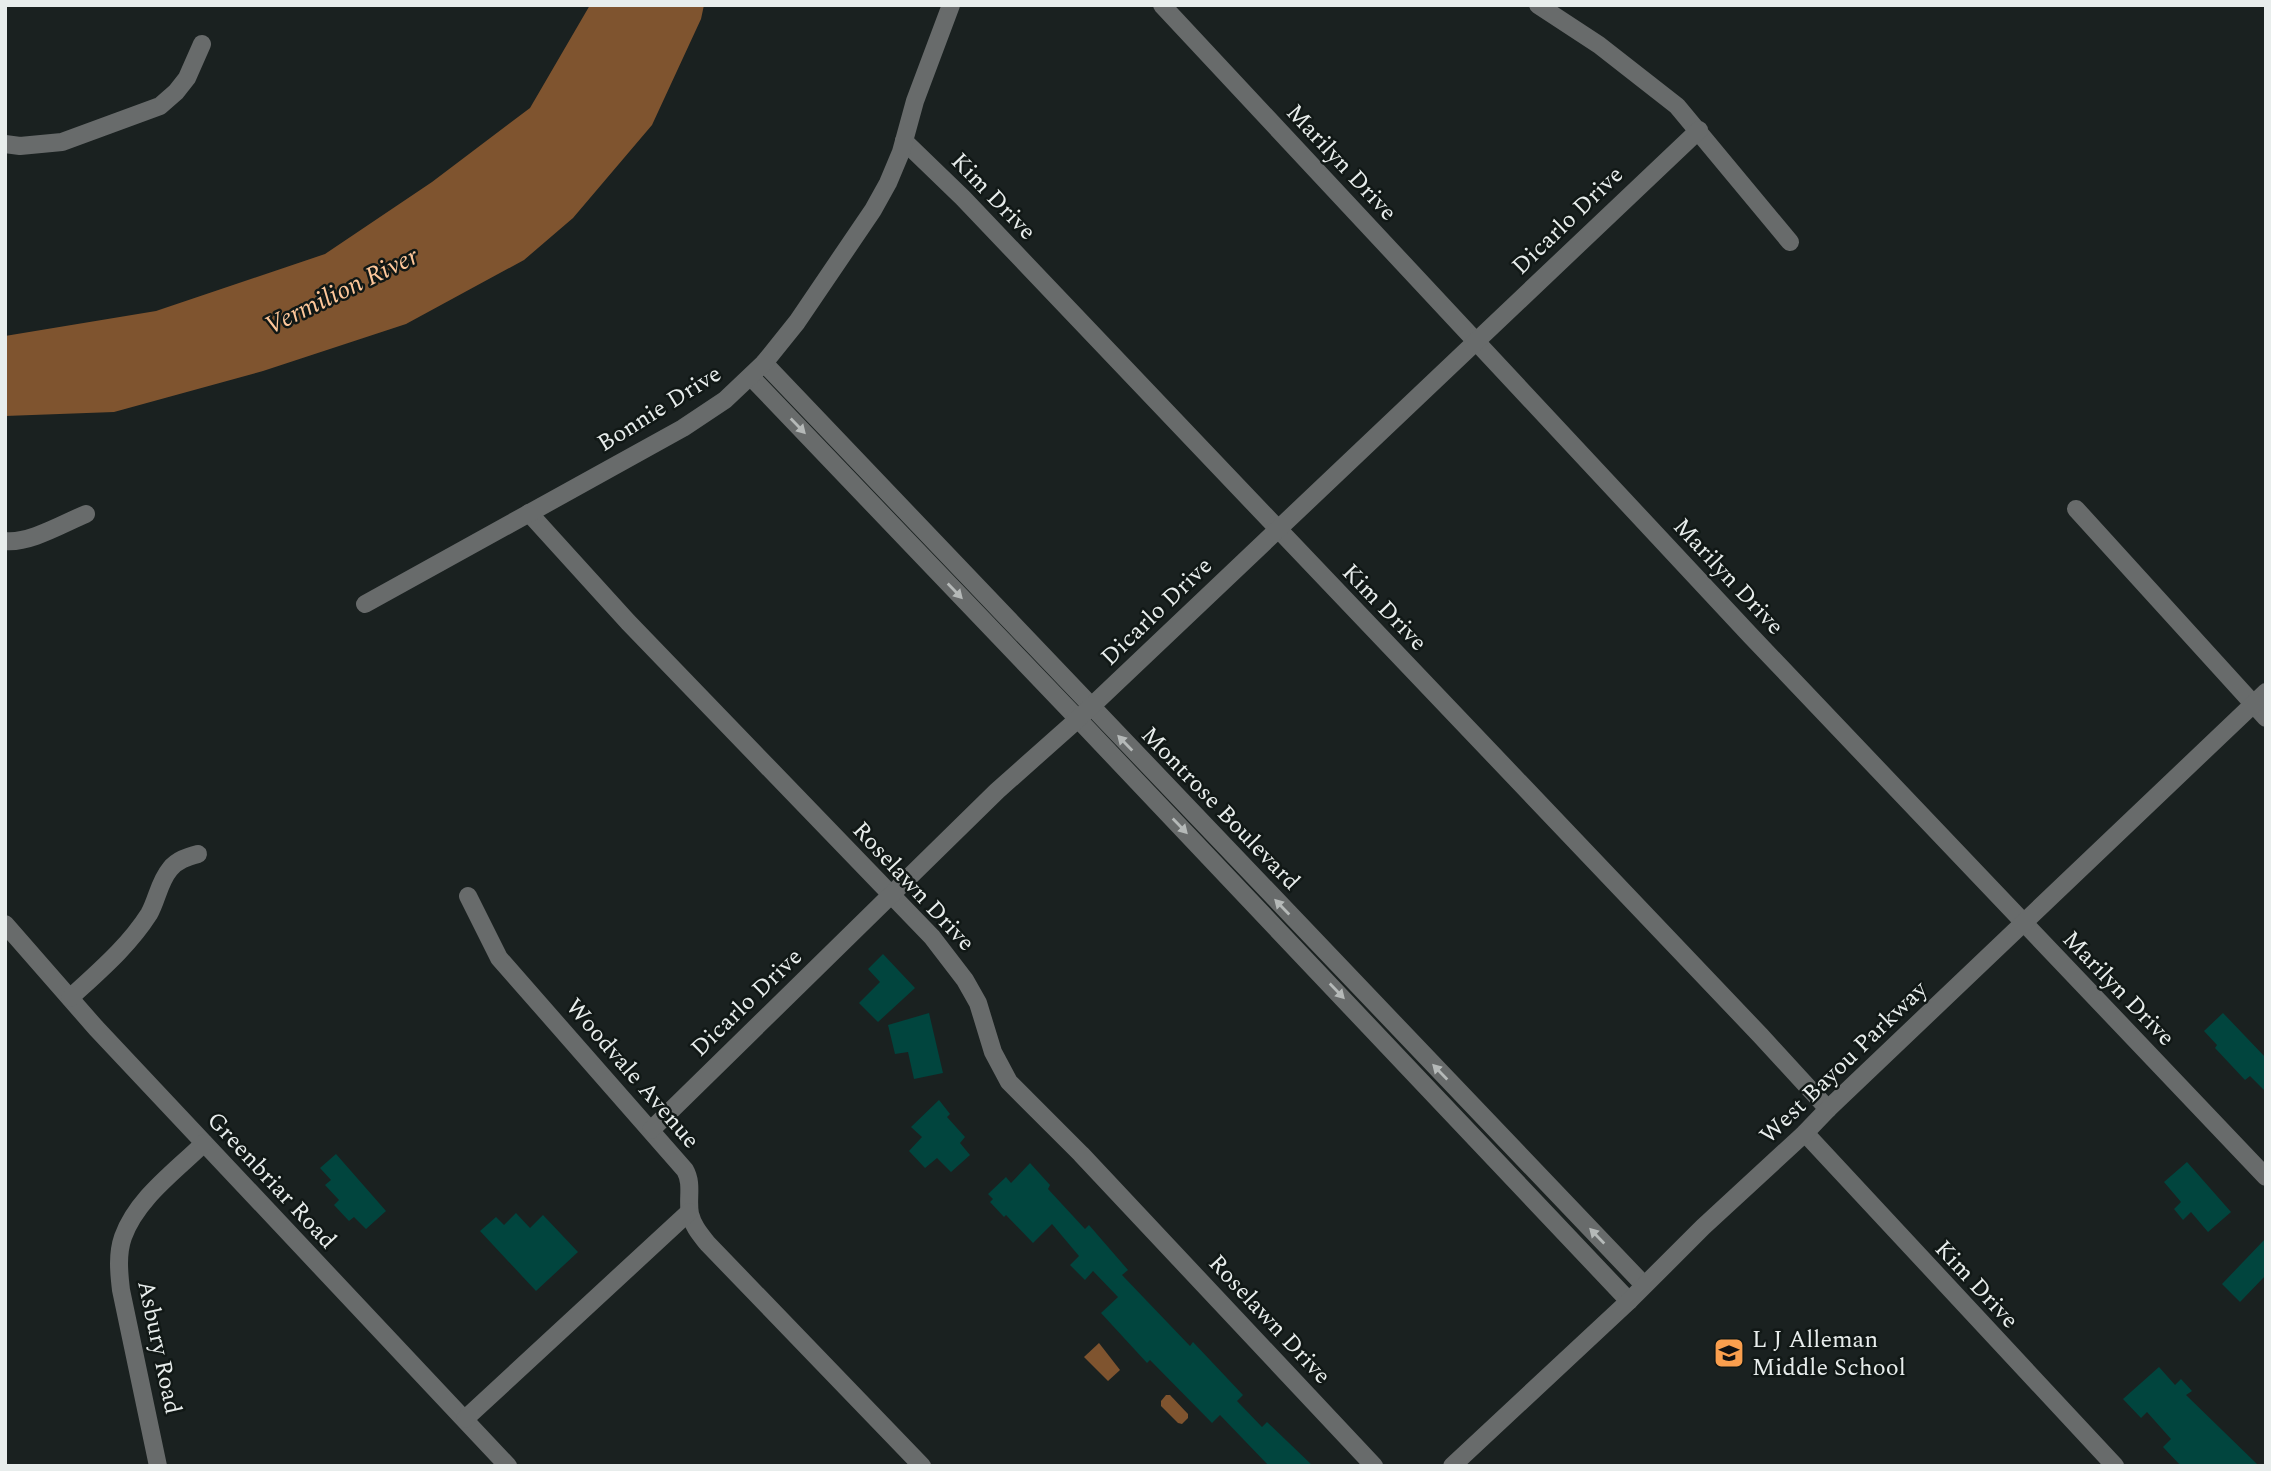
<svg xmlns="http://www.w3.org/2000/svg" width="2271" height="1471" viewBox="0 0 2271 1471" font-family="Spectral,serif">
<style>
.water{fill:#7f542f}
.building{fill:#01453e}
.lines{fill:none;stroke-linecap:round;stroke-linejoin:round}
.minor{stroke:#686b6b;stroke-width:18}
.tertiary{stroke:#686b6b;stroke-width:18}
.oneway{fill:#b5b9b8}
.labels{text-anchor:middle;stroke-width:5;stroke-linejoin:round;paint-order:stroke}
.street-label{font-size:24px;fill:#e8edec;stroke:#111816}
.poi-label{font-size:24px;fill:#e8edec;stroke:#111816;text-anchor:start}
.water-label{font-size:26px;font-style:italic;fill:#fec79a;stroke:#111816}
</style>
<rect width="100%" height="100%" fill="#1a2120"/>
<g class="water">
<polygon points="590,5 704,5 701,19 652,125 573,218 524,260 406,324 263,371 114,412 5,416 5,336 156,311 325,254 432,182 530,108"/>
<polygon points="1099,1343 1120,1370 1108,1381 1084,1357"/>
<polygon points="1166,1395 1170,1395 1188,1414 1188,1418 1182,1424 1178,1423 1161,1406 1161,1401"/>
</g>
<g class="building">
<polygon points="883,954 915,988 878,1022 859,1003 880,982 868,969"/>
<polygon points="929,1013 943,1073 914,1079 908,1052 895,1054 888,1025"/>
<polygon points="2223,1013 2266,1058 2266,1092 2250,1076 2245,1080 2215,1048 2217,1045 2204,1031"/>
<polygon points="939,1100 950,1114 947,1117 965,1137 960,1143 970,1155 951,1172 937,1158 925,1168 909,1151 922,1137 911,1127"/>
<polygon points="336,1154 386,1211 366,1229 354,1217 349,1221 334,1205 339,1200 325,1185 331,1180 320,1168"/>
<polygon points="2187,1162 2231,1212 2208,1232 2191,1212 2183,1220 2174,1209 2181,1202 2164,1182"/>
<polygon points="1030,1163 1050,1185 1048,1189 1085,1229 1089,1225 1128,1270 1122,1275 1190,1346 1193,1342 1243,1395 1237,1401 1262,1427 1267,1422 1313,1466 1269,1466 1220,1415 1212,1423 1150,1360 1147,1363 1101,1313 1118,1297 1093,1271 1085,1280 1070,1265 1079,1256 1052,1224 1033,1243 1006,1215 1004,1217 990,1202 993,1199 988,1194 1006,1177 1011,1183"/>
<polygon points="516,1213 530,1228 543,1215 578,1252 536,1291 480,1231 496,1217 504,1225"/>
<polygon points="2266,1238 2266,1275 2240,1302 2222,1284"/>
<polygon points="2159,1367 2175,1385 2181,1379 2192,1391 2186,1395 2259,1466 2181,1466 2163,1447 2171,1439 2147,1412 2141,1418 2123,1399"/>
</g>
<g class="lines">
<g class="minor">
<polyline points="1162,5 1750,635 2266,1177"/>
<polyline points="1538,5 1599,45 1677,106 1790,242"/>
<polyline points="904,141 963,198 1761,1036 1828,1109"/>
<polyline points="5,144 20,146 62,142 160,106 176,92 187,78 202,44"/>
<polyline points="764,363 1644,1285"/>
<polyline points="751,377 1078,719 1629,1301"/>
<polyline points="2076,509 2266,718"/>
<polyline points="529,513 628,622 932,937 965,980 978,1003 993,1052 1009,1082 1081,1154 1374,1466"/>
<path d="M 5,541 C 29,544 64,523 86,514"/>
<polyline points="365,604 683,428 725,400 764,363 797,322 873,210 888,183 901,152 915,101 951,5"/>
<path d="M 468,896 L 499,958 L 685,1170 C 693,1184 687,1199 690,1214 C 693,1226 700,1234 707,1243 L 922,1466"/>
<polyline points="5,924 96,1028 508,1466"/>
<path d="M 70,998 C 98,972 128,947 149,914 C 157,900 159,882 170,869 C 177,860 187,857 198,854"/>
<polyline points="651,1130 997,791 1078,719 1699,130"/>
<polyline points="1805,1133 2115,1466"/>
<polyline points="465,1419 689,1212"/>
<path d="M 158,1466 L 121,1290 C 119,1273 117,1254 123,1237 C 137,1198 176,1171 204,1143"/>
</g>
<polyline class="tertiary" points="1452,1466 1629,1301 1703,1227 1805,1133 1828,1109 2266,692"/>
</g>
<defs><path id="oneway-solid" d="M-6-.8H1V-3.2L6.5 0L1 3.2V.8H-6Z" transform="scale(1.75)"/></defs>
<g class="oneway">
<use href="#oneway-solid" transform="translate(798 426) rotate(46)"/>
<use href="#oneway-solid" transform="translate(955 591) rotate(46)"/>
<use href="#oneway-solid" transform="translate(1125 743) rotate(-134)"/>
<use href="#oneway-solid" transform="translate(1180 826) rotate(46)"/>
<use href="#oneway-solid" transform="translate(1282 907) rotate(-134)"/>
<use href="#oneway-solid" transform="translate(1337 991) rotate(46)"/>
<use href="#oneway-solid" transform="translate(1440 1072) rotate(-134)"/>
<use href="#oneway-solid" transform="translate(1597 1236) rotate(-134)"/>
</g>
<defs>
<g id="school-square" transform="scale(1.575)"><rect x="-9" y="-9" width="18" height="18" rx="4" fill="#fa9f4e" stroke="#111816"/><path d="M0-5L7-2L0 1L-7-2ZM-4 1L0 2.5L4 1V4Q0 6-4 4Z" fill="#111"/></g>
</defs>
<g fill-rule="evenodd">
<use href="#school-square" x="1729" y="1353"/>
</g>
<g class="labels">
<g class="street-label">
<text transform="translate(1342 162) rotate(47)" y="8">Marilyn Drive</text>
<text transform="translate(994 196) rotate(46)" y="8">Kim Drive</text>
<text transform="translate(1567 220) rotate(-44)" y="8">Dicarlo Drive</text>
<text transform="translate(659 408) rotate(-32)" y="8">Bonnie Drive</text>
<text transform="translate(1729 576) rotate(47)" y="8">Marilyn Drive</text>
<text transform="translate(1385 607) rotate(46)" y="8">Kim Drive</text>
<text transform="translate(1156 611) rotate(-44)" y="8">Dicarlo Drive</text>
<text transform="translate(1221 808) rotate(46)" y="8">Montrose Boulevard</text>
<text transform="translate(914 886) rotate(47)" y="8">Roselawn Drive</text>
<text transform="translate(2119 988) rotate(46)" y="8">Marilyn Drive</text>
<text transform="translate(746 1002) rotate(-44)" y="8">Dicarlo Drive</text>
<text transform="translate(1843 1062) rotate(-44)" y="8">West Bayou Parkway</text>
<text transform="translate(633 1073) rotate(49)" y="8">Woodvale Avenue</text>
<text transform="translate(272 1180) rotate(47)" y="8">Greenbriar Road</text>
<text transform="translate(1977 1284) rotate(47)" y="8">Kim Drive</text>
<text transform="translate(1270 1319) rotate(47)" y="8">Roselawn Drive</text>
<text transform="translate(160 1347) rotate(78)" y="8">Asbury Road</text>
</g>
<g class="poi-label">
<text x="1752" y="1347">L J Alleman<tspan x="1752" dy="28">Middle School</tspan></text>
</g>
<g class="water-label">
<text transform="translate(341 290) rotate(-26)" y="9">Vermilion River</text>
</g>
</g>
<rect width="2271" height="1471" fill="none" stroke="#e8edec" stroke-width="14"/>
</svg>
